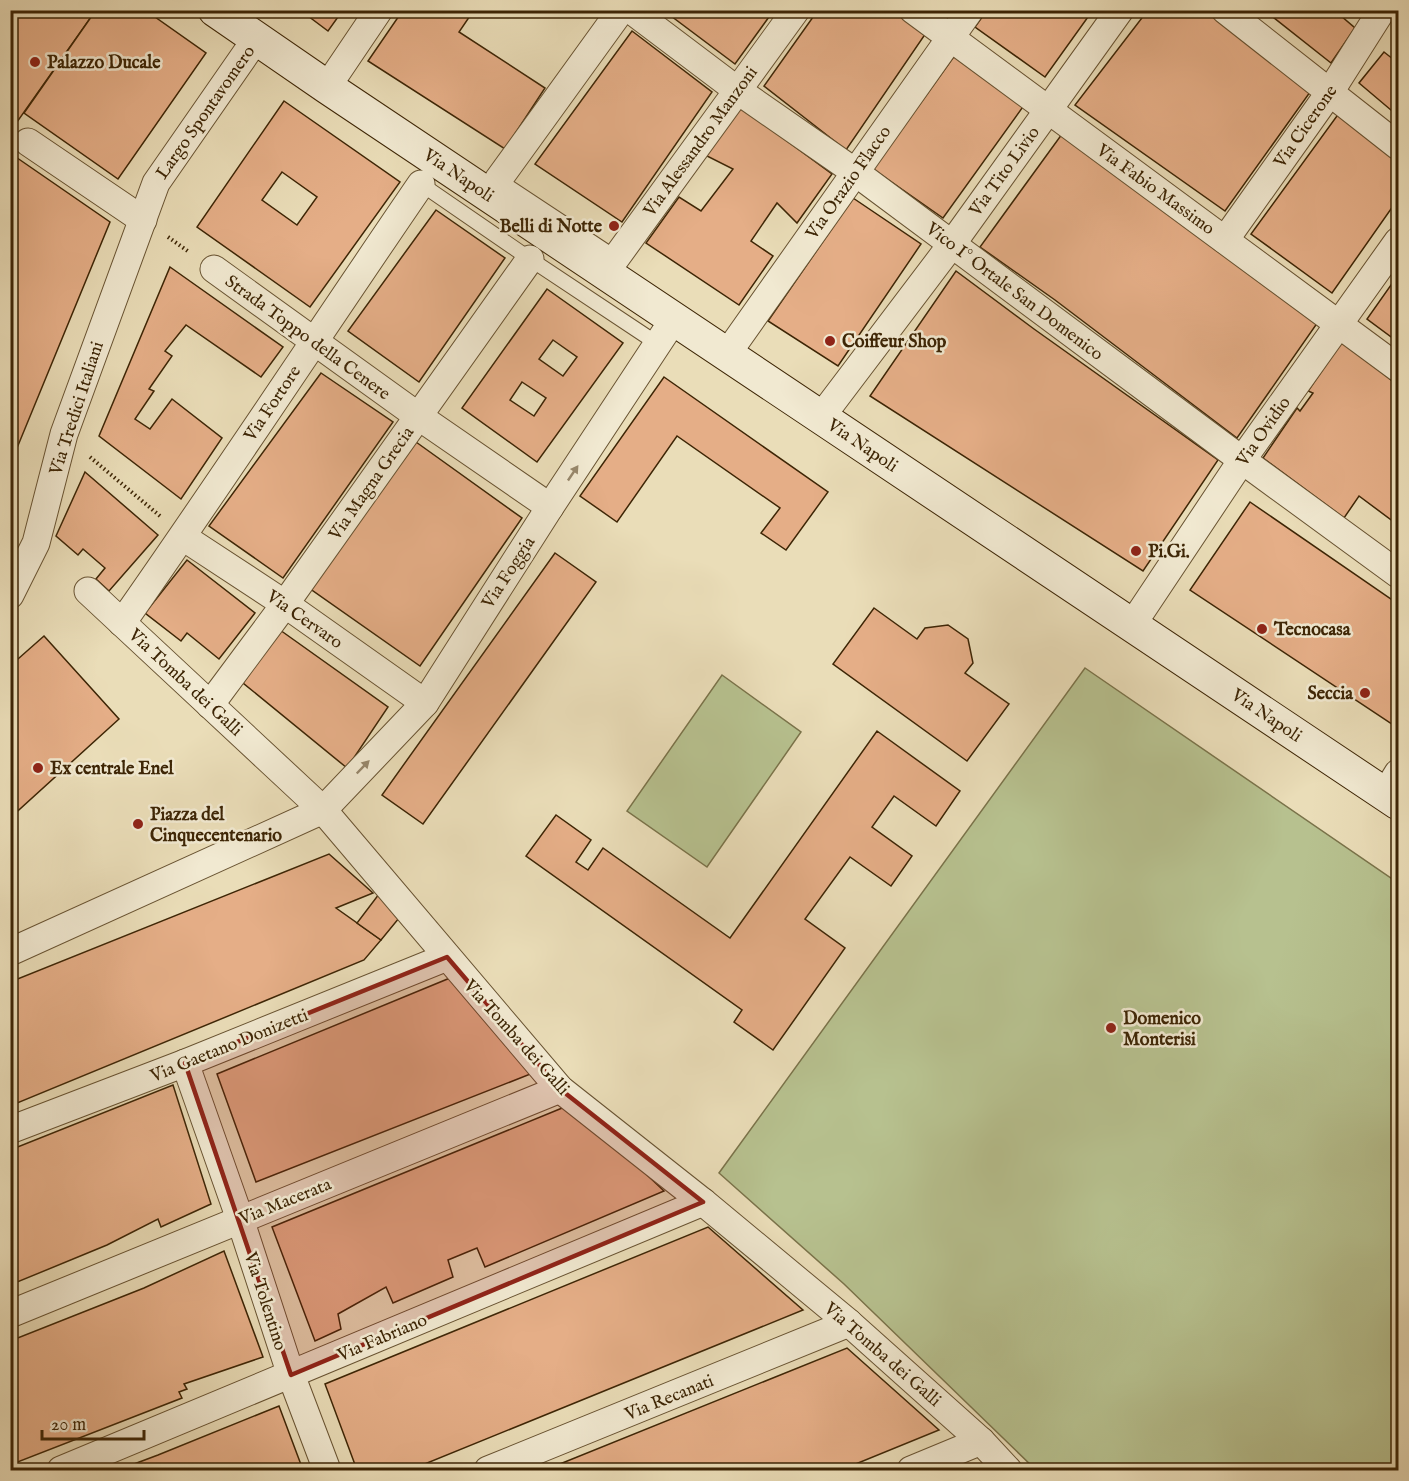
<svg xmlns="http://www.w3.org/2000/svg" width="1409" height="1481" viewBox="0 0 1409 1481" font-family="'IM FELL English',serif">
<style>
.green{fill:#b7c18f;stroke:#7a734a;stroke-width:1.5}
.building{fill:#e5ae87;stroke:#3d2505;stroke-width:1.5;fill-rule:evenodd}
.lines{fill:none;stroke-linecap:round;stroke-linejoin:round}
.lane-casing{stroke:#685332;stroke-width:16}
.street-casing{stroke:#685332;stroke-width:29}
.secondary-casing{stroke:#3d2505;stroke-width:35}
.path{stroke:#3d2505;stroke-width:4;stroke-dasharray:1.5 3;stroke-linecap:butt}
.lane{stroke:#f1e9d1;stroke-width:14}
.street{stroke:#f1e9d1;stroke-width:27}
.secondary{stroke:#f1e9d1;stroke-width:33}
.oneway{fill:#97876b}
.marked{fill:#8f2418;fill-opacity:0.2;stroke:#8f2418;stroke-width:4.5;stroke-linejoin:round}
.poi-dot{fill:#8f2418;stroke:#f1e9d1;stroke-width:2}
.labels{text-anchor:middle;stroke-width:5;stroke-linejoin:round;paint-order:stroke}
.poi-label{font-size:18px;font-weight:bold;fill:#3d2505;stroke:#f1e9d1;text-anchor:start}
.street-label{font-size:18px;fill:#3d2505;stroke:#f1e9d1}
</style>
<rect width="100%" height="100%" fill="#eaddb8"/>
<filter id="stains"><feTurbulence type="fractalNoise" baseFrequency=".00333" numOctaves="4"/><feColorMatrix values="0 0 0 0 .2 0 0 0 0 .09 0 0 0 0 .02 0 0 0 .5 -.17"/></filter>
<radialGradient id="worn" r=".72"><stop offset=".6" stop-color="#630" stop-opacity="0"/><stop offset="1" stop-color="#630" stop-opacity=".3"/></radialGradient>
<g class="green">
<polygon points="1085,668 1398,883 1398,1470 1036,1470 844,1284 719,1173"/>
<polygon points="722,675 801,732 707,867 627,811"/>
</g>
<g class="building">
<polygon points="10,10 96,10 10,132"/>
<polygon points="96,10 145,10 206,53 118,179 24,113"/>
<polygon points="300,10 343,10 328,31"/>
<polygon points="403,10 474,10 459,32 545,88 505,149 368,61"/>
<polygon points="663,10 774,10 735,64"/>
<polygon points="818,10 894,10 926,33 846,150 764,86"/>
<polygon points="987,10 1093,10 1045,77 975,27"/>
<polygon points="1148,10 1216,10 1313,88 1225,211 1075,105"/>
<polygon points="1264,10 1334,10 1355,28 1331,63"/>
<polygon points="632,31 712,92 622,222 535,164"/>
<polygon points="1384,52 1398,63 1398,116 1359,83"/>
<polygon points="955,55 1025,104 943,218 873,169"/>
<path d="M 284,101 L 400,182 L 310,307 L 197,227 ZM 282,172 L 317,197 L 297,225 L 262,200 Z"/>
<polygon points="741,107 832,174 797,223 777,203 751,241 773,256 739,305 646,243 679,197 701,211 733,169 705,155"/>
<polygon points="1342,109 1398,155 1398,199 1332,293 1251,234"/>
<polygon points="1062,134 1318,322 1237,438 1055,300 980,247"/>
<polygon points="10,153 110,222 17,448 10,444 10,302 17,289 10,285"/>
<polygon points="853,198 921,244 838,366 768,321"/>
<polygon points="436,210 505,258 419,382 348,331"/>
<polygon points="170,267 283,347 261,377 186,325 165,351 172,356 149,389 154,391 135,419 150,429 172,399 222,438 181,499 99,436"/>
<polygon points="956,271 1034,329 1218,460 1143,571 870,396"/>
<polygon points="1398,275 1398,342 1367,319"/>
<path d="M 547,289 L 623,343 L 537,462 L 462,408 ZM 553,340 L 577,357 L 563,376 L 539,359 ZM 522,382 L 546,398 L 534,416 L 510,400 Z"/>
<polygon points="1344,340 1398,386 1398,525 1359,496 1344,518 1263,458 1297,408 1300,411 1313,393 1308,391 1340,344"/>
<polygon points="321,373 393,422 283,578 209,526"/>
<polygon points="664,377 828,492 786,550 761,533 780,508 677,436 617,522 580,496"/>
<polygon points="416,442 522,518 420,666 309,588"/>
<polygon points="85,472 158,535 109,591 96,579 105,568 83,549 78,555 56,536"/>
<polygon points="1250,502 1398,604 1398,728 1190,590"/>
<polygon points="555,553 596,582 423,824 382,795"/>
<polygon points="187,560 255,613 219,659 187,633 181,641 145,613"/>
<polygon points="874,608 917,639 925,628 948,625 968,639 973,663 965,673 1009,704 967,761 833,664"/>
<polygon points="280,630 388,707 347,768 243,683"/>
<polygon points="44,636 119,719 10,818 10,666"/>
<polygon points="877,731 960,791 936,826 894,796 872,827 912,856 891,886 850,857 805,919 845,948 773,1050 734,1022 742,1010 526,856 556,815 591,840 576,862 588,870 603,848 730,938"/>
<polygon points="329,854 373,893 336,908 381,940 364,960 10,1106 10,982"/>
<polygon points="379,894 404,912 381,940 357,923"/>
<polygon points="450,978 533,1073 256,1182 217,1074"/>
<polygon points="173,1085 211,1204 161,1227 158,1219 107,1245 10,1285 10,1150"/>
<polygon points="572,1104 664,1191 485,1267 477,1248 448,1260 453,1277 393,1303 386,1287 338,1314 341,1329 315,1341 272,1227"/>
<polygon points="708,1227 803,1310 410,1470 357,1470 325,1384"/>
<polygon points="224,1251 263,1357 184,1384 187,1389 179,1392 182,1398 10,1465 10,1341 144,1288"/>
<polygon points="847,1348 939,1430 841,1470 545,1470"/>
<polygon points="279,1406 303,1470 118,1470 158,1455"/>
</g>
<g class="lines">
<g class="lane-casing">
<g id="lane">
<polyline points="498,180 616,258"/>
<polyline points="421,184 530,259 658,344"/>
</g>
</g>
<g class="street-casing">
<g id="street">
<polyline points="631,10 737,90 855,172 1242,460 1398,574"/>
<polyline points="913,10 1398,368"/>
<polyline points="1225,10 1398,146"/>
<polyline points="327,87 379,10"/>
<polyline points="28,142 143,220"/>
<polyline points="498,180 621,10"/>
<polyline points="1225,240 1330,92 1382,10"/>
<polyline points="214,269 418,416 550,507"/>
<polyline points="605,273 796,10"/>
<polyline points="727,354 970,10"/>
<polyline points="821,417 952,244 1120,10"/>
<polyline points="183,537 285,604 425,703"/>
<polyline points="88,591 323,810 560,1089 703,1202 849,1323 981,1441 1008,1470"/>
<polyline points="10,595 36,543 64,434 156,183 256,39"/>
<path d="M 122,623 C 224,478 321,330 421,184"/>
<polyline points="1132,625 1242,460 1398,241"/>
<polyline points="210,705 285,604 530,259"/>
<polyline points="1385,794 1398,773"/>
<polyline points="10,952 323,810 425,703 550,507 674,319"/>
<polyline points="185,1063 240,1219 291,1375 327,1470"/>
<polyline points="10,1130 185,1063 447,957"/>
<polyline points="10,1314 560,1089"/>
<polyline points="61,1470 703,1202"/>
<polyline points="488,1470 849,1323"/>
<polyline points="911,1470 981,1441"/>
</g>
</g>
<g class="secondary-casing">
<polyline id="secondary" points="215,10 327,87 1398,803"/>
</g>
<g class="path">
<polyline points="168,237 189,252"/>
<polyline points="90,457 160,516"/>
</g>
<use href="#lane" class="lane"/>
<use href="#street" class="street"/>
<use href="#secondary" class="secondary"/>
</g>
<defs><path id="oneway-solid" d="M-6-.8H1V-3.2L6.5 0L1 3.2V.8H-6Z" transform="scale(1.5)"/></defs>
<g class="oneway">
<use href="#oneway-solid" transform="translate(573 473) rotate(-56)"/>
<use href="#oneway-solid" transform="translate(363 767) rotate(-46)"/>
</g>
<path class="marked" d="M 447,957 L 560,1089 L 703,1202 L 291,1375 L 185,1063 Z"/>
<g class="poi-dot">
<circle cx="35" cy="62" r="6"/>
<circle cx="614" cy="226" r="6"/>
<circle cx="830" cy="341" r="6"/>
<circle cx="1136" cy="551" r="6"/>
<circle cx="1262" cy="629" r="6"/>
<circle cx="1365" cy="693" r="6"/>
<circle cx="38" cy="768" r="6"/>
<circle cx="138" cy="824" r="6"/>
<circle cx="1111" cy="1028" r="6"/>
</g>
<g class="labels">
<g class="poi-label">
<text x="47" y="68">Palazzo Ducale</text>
<text x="602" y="232" text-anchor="end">Belli di Notte</text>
<text x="842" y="347">Coiffeur Shop</text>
<text x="1148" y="557">Pi.Gi.</text>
<text x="1274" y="635">Tecnocasa</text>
<text x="1353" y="699" text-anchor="end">Seccia</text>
<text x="50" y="774">Ex centrale Enel</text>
<text x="150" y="820">Piazza del<tspan x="150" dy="21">Cinquecentenario</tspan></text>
<text x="1123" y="1024">Domenico<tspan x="1123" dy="21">Monterisi</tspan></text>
</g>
<g class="street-label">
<text transform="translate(205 112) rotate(-55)" y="6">Largo Spontavomero</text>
<text transform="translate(1305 126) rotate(-55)" y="6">Via Cicerone</text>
<text transform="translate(700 141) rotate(-54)" y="6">Via Alessandro Manzoni</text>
<text transform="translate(1004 171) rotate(-54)" y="6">Via Tito Livio</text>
<text transform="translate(459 175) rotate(34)" y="6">Via Napoli</text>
<text transform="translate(848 182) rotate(-55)" y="6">Via Orazio Flacco</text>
<text transform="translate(1156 189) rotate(36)" y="6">Via Fabio Massimo</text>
<text transform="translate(1015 291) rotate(37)" y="6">Vico I° Ortale San Domenico</text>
<text transform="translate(308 337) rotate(36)" y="6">Strada Toppo della Cenere</text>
<text transform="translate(272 403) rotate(-56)" y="6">Via Fortore</text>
<text transform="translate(76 408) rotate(-72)" y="6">Via Tredici Italiani</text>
<text transform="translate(1263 431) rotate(-55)" y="6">Via Ovidio</text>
<text transform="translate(863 445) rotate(34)" y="6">Via Napoli</text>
<text transform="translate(371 483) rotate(-55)" y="6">Via Magna Grecia</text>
<text transform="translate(508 572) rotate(-57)" y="6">Via Foggia</text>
<text transform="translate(305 619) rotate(35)" y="6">Via Cervaro</text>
<text transform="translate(186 682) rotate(43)" y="6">Via Tomba dei Galli</text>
<text transform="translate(1267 715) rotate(34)" y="6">Via Napoli</text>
<text transform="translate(517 1037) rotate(48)" y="6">Via Tomba dei Galli</text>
<text transform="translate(229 1045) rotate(-22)" y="6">Via Gaetano Donizetti</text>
<text transform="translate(285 1201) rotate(-22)" y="6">Via Macerata</text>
<text transform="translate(266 1301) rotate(72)" y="6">Via Tolentino</text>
<text transform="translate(382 1337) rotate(-23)" y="6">Via Fabriano</text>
<text transform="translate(883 1354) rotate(41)" y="6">Via Tomba dei Galli</text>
<text transform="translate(669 1397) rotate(-22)" y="6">Via Recanati</text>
</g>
</g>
<rect width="1409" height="1481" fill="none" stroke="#eaddb8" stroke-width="36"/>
<rect x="12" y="12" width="1385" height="1457" fill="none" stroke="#3d2505" stroke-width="3"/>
<rect x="18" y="18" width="1373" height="1445" fill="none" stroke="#3d2505" stroke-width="1.5"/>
<path d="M42 1430v9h102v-9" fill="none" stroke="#3d2505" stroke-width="3"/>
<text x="51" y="1430" font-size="18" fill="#3d2505" stroke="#f1e9d1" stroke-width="4.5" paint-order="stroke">20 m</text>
<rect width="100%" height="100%" filter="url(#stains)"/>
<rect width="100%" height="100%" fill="url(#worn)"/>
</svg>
